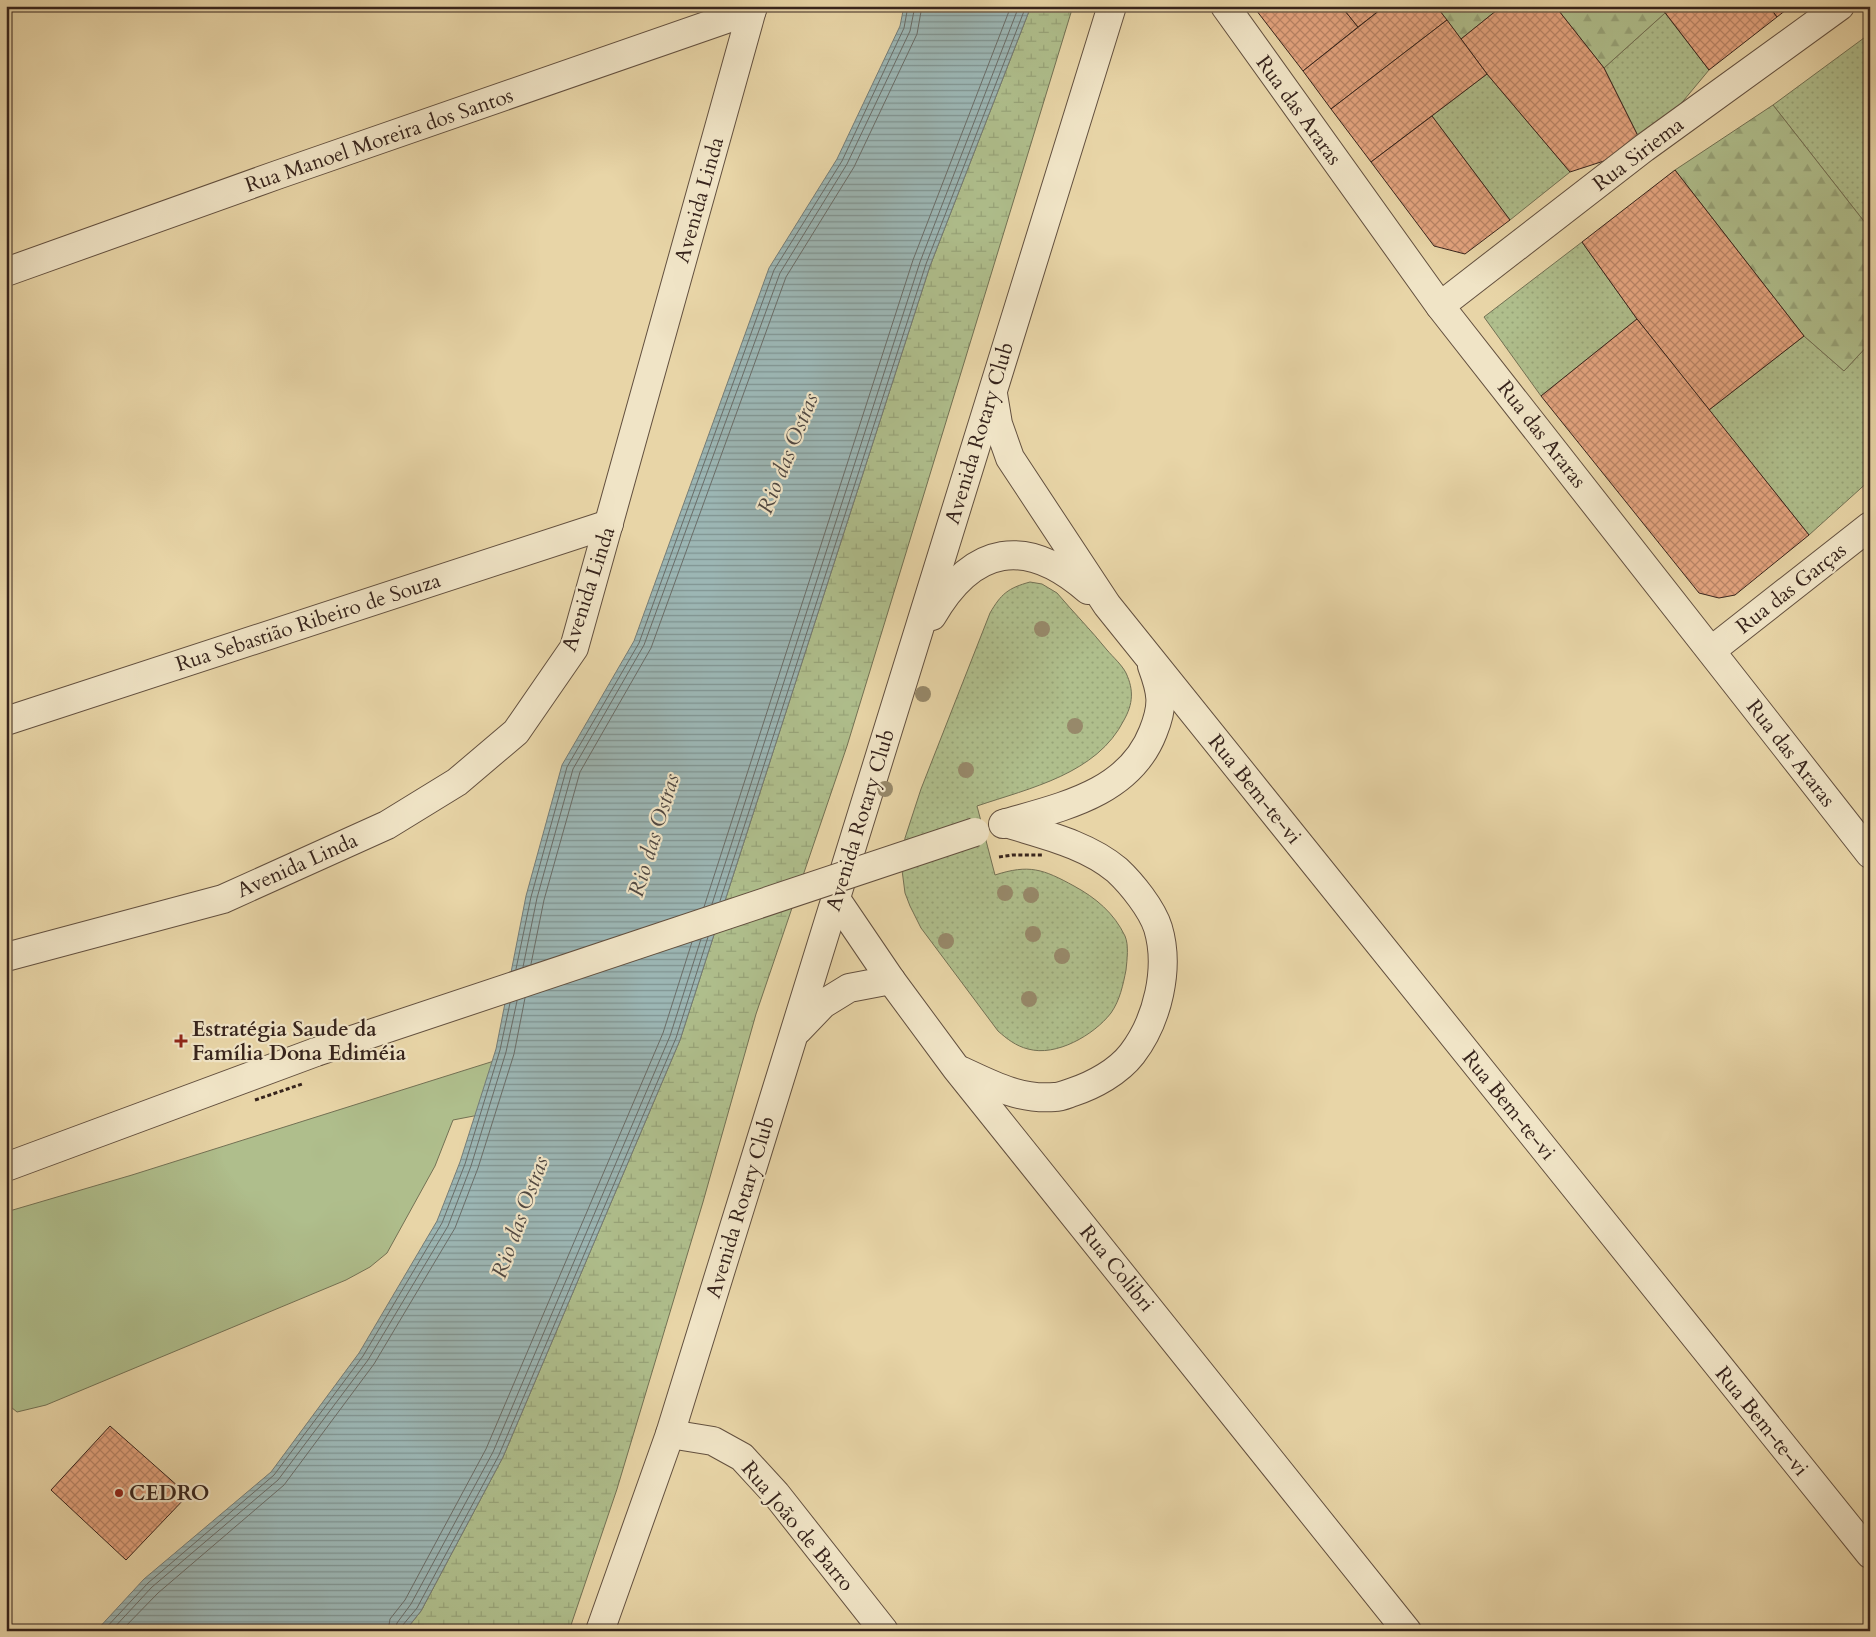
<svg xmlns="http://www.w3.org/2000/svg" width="1876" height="1637" viewBox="0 0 1876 1637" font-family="Cardo,serif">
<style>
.grass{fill:url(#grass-dots);stroke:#737154}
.forest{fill:url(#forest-firs);stroke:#737154}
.wetland{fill:url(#wetland-marsh);stroke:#737154}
.pitch{fill:#afbe8c;stroke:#737154}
.water{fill:url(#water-rules);stroke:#747c77}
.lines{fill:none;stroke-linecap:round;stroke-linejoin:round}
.shore{stroke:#6a6d68;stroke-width:1}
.building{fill:url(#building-cross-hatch);stroke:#37241c}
.street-casing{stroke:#63503f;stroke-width:30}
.street{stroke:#f0e4c6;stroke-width:28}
.street-bridge-casing{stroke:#63503f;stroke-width:30;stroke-linecap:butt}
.path-bridge{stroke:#37241c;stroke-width:3;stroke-dasharray:4 2.5;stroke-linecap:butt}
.street-bridge{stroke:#f0e4c6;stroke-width:28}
.tree{fill:#97896a}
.poi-dot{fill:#8f2418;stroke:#f0e4c6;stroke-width:2}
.labels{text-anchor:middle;stroke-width:4.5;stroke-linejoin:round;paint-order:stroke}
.street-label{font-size:21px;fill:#37241c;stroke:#f0e4c6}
.poi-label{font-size:21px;font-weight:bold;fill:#37241c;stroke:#f0e4c6;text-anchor:start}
.water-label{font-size:22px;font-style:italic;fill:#504842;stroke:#f0e4c6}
</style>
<defs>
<pattern id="grass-dots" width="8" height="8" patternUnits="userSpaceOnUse" patternTransform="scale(1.25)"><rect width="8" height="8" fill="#afbe8c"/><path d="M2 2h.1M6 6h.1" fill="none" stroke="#97a378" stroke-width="1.8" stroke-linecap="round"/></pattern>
<pattern id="forest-firs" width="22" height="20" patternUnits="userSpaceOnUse" patternTransform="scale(1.25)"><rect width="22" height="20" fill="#afbe8c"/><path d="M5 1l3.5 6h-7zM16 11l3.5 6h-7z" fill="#97a378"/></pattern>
<pattern id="wetland-marsh" width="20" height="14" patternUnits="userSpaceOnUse" patternTransform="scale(1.25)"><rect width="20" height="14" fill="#afbe8c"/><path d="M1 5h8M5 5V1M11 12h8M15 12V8" fill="none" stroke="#97a378"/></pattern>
<pattern id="water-rules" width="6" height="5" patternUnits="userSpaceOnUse" patternTransform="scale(1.25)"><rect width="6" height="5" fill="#9cb6b4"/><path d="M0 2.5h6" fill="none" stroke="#809492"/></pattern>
<pattern id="building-cross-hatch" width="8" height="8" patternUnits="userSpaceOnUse" patternTransform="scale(1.25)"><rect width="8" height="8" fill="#e4a47f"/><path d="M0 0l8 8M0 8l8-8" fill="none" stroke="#ba8567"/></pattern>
</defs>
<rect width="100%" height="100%" fill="#e8d5a7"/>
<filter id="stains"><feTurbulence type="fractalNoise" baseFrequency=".004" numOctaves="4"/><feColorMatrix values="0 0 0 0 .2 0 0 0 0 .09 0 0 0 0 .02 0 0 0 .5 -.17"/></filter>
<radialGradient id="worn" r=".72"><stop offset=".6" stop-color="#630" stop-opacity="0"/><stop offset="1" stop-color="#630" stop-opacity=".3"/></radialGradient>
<g class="grass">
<polygon points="1665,13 1709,70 1644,148 1604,68"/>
<polygon points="1868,35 1870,36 1870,229 1773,105"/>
<polygon points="1487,74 1570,172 1510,220 1432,116"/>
<polygon points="1582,242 1637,319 1541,396 1484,317"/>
<polygon points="1804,336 1844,371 1870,343 1870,480 1809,535 1709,410"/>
<path d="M 1030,582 L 1042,584 L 1057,593 C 1073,612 1091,630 1107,650 C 1113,657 1122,665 1126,673 C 1134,690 1133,704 1124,720 C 1097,774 1030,788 977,806 L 995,875 C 1029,864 1043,869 1074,886 C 1096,898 1114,913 1125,936 C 1129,945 1127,960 1126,970 C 1123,985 1120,1000 1111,1013 C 1094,1035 1056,1057 1028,1049 C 1016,1046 1007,1039 998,1031 L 921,928 L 910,906 L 905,893 L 902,870 L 905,838 L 921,789 L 990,613 C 1001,594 1008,588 1030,582 Z"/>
</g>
<g class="forest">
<polygon points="1445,6 1502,6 1461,39 1440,11"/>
<polygon points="1555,6 1660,6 1665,13 1604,68"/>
<polygon points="1773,105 1870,229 1870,343 1844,371 1804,336 1675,170"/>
</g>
<polygon class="wetland" points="1031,6 1073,6 847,746 756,1014 703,1202 617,1489 569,1631 405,1631 421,1611 503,1457 680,1040 930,266"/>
<polygon class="pitch" points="494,1061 484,1114 453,1120 435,1166 387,1253 370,1267 346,1280 46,1405 17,1412 6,1403 6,1212 132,1175"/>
<polygon class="water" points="904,6 1031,6 930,266 680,1040 503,1457 421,1611 405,1631 96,1631 144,1579 271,1472 359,1353 437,1221 460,1162 496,1049 526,896 562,765 634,641 769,268 837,159 900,26"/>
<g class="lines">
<g class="shore">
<polyline points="720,901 926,264 1026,6"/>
<polyline points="712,904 920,262 1019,6"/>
<polyline points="704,907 913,260 1011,6"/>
<polyline points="531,964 544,900 580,772 651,648 786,277 854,167 917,34 922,6"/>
<polyline points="523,967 537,898 573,769 644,645 780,273 847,164 910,31 915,6"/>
<polyline points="516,969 531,897 567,767 639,643 774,270 842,161 904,28 908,6"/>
<polyline points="103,1631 148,1583 274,1475 363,1356 442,1223 465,1164 500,1050 510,1003"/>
<polyline points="111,1631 152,1587 278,1480 368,1360 448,1226 471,1166 506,1052 517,1001"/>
<polyline points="121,1631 158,1593 284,1485 374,1364 455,1228 478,1168 514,1054 525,998"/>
<polyline points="388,1631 390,1619 405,1600 486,1449 663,1033 692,942"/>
<polyline points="395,1631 397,1623 411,1604 493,1452 670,1036 701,939"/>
<polyline points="401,1631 402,1626 417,1608 499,1455 676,1038 708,937"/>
</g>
</g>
<g class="building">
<polygon points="1253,6 1341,6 1358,27 1303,71"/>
<polygon points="1341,6 1385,6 1358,27"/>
<polygon points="1385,6 1436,6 1447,20 1331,109 1303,71"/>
<polygon points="1502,6 1555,6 1604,68 1644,148 1570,172 1487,74 1461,39"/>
<polygon points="1660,6 1769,6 1777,17 1709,70"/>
<polygon points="1769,6 1791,6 1777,17"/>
<polygon points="1447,20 1487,74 1371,162 1331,109"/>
<polygon points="1432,116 1510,220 1465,254 1434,246 1371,162"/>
<polygon points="1675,170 1804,336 1709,410 1637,319 1582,242"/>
<polygon points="1637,319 1809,535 1735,595 1719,598 1699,593 1541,396"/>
<polygon points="110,1426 188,1495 126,1560 51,1490"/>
</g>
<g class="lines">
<g class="street-casing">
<g id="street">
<polyline points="1225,6 1440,306 1870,854"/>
<polyline points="6,272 277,175 752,10"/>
<polyline points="1440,306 1644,148 1840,6"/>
<polyline points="993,394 998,424 1010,458 1107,605 1870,1554"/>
<path d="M 932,616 C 973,545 1026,536 1088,590"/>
<polyline points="1712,650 1870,526"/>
<polyline points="6,721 609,524"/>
<path d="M 1003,824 C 1061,807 1129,794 1153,732 C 1164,705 1162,693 1152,666"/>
<polyline points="836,899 891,980 956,1068 1407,1631"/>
<polyline points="6,957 223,899 387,825 457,782 516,732 574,648 753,6"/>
<polyline points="798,1030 823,1004 849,988 891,980"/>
<path d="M 962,1071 C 992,1085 1020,1100 1055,1097 C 1061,1097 1067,1094 1073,1092 C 1094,1085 1118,1072 1132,1054 C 1158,1020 1170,968 1158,928 C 1152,909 1132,884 1117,870 C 1086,844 1044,835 1006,823"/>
<polyline points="6,1167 316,1052"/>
<polyline points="670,1434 713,1441 742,1457 776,1494 884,1631"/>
<polyline points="600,1631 670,1434 1112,6"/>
</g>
</g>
<use href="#street" class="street"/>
<g class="street-bridge-casing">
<polyline id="street-bridge" points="316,1052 975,832"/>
</g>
<g class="path-bridge">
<polyline points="999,857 1012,855 1043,855"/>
<polyline points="255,1100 302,1084"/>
</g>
<use href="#street-bridge" class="street-bridge"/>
</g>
<g class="tree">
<circle cx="1042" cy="629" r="8"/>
<circle cx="923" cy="694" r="8"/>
<circle cx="1075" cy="726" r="8"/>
<circle cx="966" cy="770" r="8"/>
<circle cx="885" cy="789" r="8"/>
<circle cx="1005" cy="893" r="8"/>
<circle cx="1031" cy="895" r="8"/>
<circle cx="1033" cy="934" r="8"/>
<circle cx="946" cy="941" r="8"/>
<circle cx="1062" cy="956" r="8"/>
<circle cx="1029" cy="999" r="8"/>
</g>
<g class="poi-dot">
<path d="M178.5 1033.5h5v5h5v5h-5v5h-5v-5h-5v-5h5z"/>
<circle cx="119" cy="1493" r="5"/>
</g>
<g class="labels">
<g class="street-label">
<text transform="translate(1299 110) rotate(54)" y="7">Rua das Araras</text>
<text transform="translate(379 140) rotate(-19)" y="7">Rua Manoel Moreira dos Santos</text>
<text transform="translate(1638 154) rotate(-37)" y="7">Rua Siriema</text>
<text transform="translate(699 200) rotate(-74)" y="7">Avenida Linda</text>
<text transform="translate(979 433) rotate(-73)" y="7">Avenida Rotary Club</text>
<text transform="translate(1542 434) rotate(52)" y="7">Rua das Araras</text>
<text transform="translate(1791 588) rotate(-38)" y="7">Rua das Garças</text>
<text transform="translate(588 589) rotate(-72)" y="7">Avenida Linda</text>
<text transform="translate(308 622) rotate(-18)" y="7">Rua Sebastião Ribeiro de Souza</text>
<text transform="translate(1791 753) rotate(52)" y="7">Rua das Araras</text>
<text transform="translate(1255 789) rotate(51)" y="7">Rua Bem-te-vi</text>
<text transform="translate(860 820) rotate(-73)" y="7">Avenida Rotary Club</text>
<text transform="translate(297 865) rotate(-24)" y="7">Avenida Linda</text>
<text transform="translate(1509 1105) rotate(51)" y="7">Rua Bem-te-vi</text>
<text transform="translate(740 1207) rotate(-73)" y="7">Avenida Rotary Club</text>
<text transform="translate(1117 1268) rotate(51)" y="7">Rua Colibri</text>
<text transform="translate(1762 1421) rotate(51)" y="7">Rua Bem-te-vi</text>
<text transform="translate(798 1526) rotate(50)" y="7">Rua João de Barro</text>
</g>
<g class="poi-label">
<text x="192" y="1036">Estratégia Saude da<tspan x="192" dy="24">Família Dona Ediméia</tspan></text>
<text x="129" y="1500">CEDRO</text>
</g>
<g class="water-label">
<text transform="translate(787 453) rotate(-68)" y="8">Rio das Ostras</text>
<text transform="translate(653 835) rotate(-73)" y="8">Rio das Ostras</text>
<text transform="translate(519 1217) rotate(-70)" y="8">Rio das Ostras</text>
</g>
</g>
<rect width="1876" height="1637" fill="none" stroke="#e8d5a7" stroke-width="25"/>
<rect x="8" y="8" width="1861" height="1622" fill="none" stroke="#37241c" stroke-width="2.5"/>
<rect x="12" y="12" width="1851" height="1612" fill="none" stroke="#37241c"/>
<rect width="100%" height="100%" filter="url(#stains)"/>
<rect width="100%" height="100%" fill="url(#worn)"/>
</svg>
